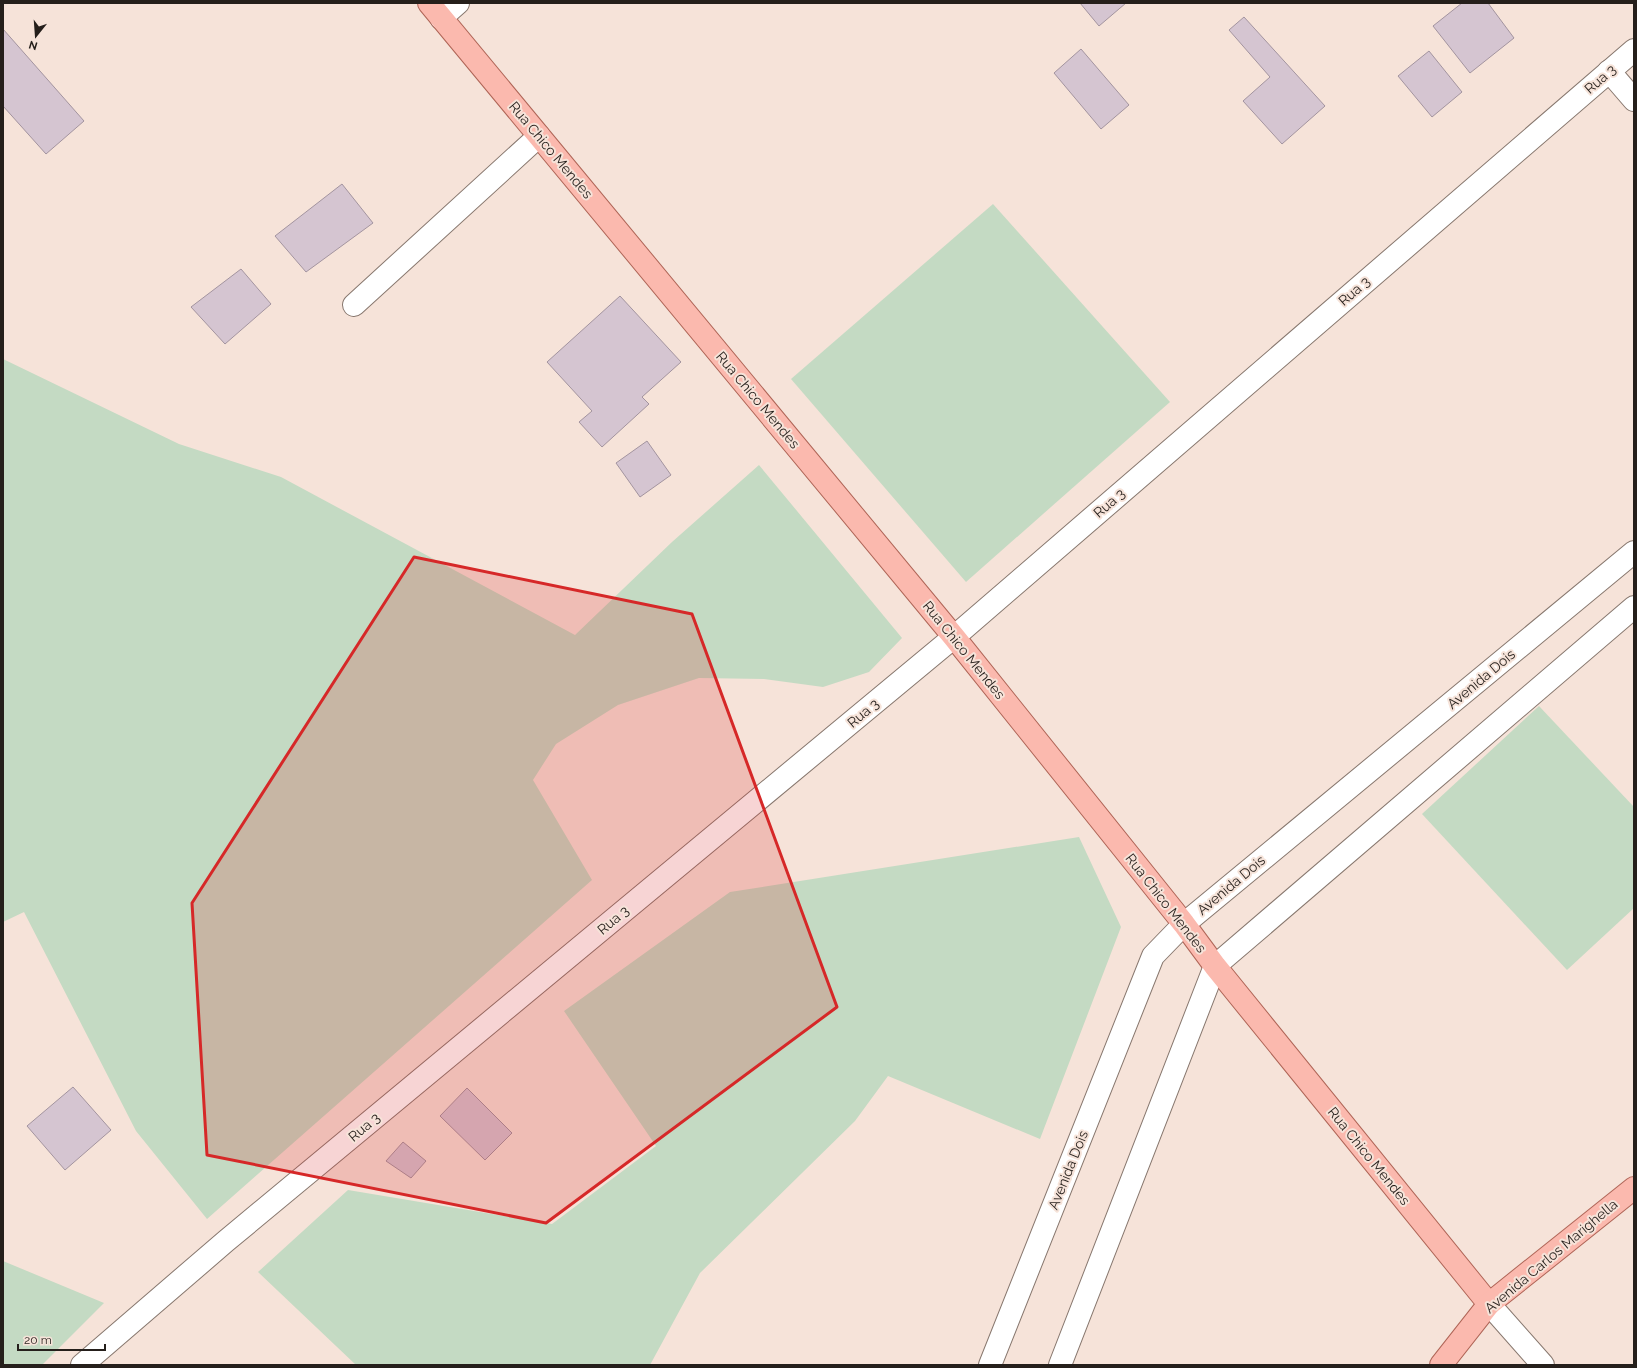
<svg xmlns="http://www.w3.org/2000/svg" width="1637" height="1368" viewBox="0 0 1637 1368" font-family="Raleway,sans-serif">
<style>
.green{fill:#c4dac3}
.building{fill:#d5c5d1;stroke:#a3949f}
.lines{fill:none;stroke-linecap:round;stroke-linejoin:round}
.minor-casing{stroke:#87776e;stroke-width:24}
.major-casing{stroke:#af6557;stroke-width:24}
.minor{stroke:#fff;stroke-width:22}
.major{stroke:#fbb9ae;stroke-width:22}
.marked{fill:#d62828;fill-opacity:0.2;stroke:#d62828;stroke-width:3;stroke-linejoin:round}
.labels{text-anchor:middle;stroke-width:4;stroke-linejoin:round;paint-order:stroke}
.street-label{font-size:14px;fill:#251f1b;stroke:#f6e3d9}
</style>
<rect width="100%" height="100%" fill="#f6e3d9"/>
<g class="green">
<polygon points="993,204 1170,402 966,582 791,379"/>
<polygon points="3,359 179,444 281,477 575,635 672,542 759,465 902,638 869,672 823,687 764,679 699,678 618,705 556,744 533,780 592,880 207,1219 136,1131 24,912 3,922"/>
<polygon points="1539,706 1634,807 1634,908 1567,970 1422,814"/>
<polygon points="1079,837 1121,927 1040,1139 888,1076 855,1121 700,1273 650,1365 356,1365 258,1272 348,1190 552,1224 656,1146 564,1011 730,892"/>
<polygon points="3,1261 104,1303 42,1365 3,1365"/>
</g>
<g class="building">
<polygon points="1080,3 1126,3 1099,26"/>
<polygon points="1462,3 1488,3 1514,38 1470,73 1433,26"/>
<polygon points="1244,17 1325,106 1282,144 1243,101 1270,77 1229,30"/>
<polygon points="3,29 84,121 46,154 3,106"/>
<polygon points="1081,49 1129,105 1101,129 1054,73"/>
<polygon points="1429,51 1462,92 1432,117 1398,76"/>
<polygon points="342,184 373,223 306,272 275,236"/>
<polygon points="241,269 271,304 225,344 191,307"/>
<polygon points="620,296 681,362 642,397 649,404 602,447 579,422 592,411 547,362"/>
<polygon points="647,441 671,475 640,497 616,463"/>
<polygon points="73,1087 111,1130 65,1170 27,1126"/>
<polygon points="467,1088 512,1133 485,1160 440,1116"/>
<polygon points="403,1142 426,1161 411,1178 386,1161"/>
</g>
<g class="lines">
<g class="minor-casing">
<g id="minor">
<polyline points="441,18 458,3"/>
<polyline points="1609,71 1634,100"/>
<polyline points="354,305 539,136"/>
<polyline points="1489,1304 1543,1365"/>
<polyline points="82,1365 226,1241 954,637 1634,50"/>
<polyline points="990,1365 1153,956 1184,924 1634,552"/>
<polyline points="1060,1365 1215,966 1634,607"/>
</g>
</g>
<g class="major-casing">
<g id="major">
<polyline points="429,3 954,637 1184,924 1215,966 1489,1304"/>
<polyline points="1441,1365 1489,1304 1634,1188"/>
</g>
</g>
<use href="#minor" class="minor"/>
<use href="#major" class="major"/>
</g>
<path class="marked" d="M 414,557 L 692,614 L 837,1007 L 546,1223 L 207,1155 L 192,903 Z"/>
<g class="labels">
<g class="street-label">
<text transform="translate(1600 79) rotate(-41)" y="5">Rua 3</text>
<text transform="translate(551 150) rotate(50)" y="5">Rua Chico Mendes</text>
<text transform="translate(1354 291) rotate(-41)" y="5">Rua 3</text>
<text transform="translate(758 400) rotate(50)" y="5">Rua Chico Mendes</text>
<text transform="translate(1109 503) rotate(-41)" y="5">Rua 3</text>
<text transform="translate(964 650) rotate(51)" y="5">Rua Chico Mendes</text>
<text transform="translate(1481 679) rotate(-40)" y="5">Avenida Dois</text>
<text transform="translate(863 713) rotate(-40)" y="5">Rua 3</text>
<text transform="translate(1231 885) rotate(-40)" y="5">Avenida Dois</text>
<text transform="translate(1166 903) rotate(52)" y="5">Rua Chico Mendes</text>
<text transform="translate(613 920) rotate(-40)" y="5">Rua 3</text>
<text transform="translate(364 1127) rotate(-40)" y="5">Rua 3</text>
<text transform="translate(1369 1156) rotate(51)" y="5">Rua Chico Mendes</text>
<text transform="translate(1068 1170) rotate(-68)" y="5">Avenida Dois</text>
<text transform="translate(1551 1256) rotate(-40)" y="5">Avenida Carlos Marighella</text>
</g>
</g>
<rect width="1637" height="1368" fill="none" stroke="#251f1b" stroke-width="8"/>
<g transform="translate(36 36) rotate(197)" stroke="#f6e3d9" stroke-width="3" paint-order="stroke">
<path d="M0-3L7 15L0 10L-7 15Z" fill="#251f1b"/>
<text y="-6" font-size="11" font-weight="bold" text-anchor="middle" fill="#251f1b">N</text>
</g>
<path d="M18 1344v6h87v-6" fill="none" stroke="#251f1b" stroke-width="2"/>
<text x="24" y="1344" font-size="12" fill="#251f1b" stroke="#f6e3d9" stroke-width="3" paint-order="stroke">20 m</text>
</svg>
